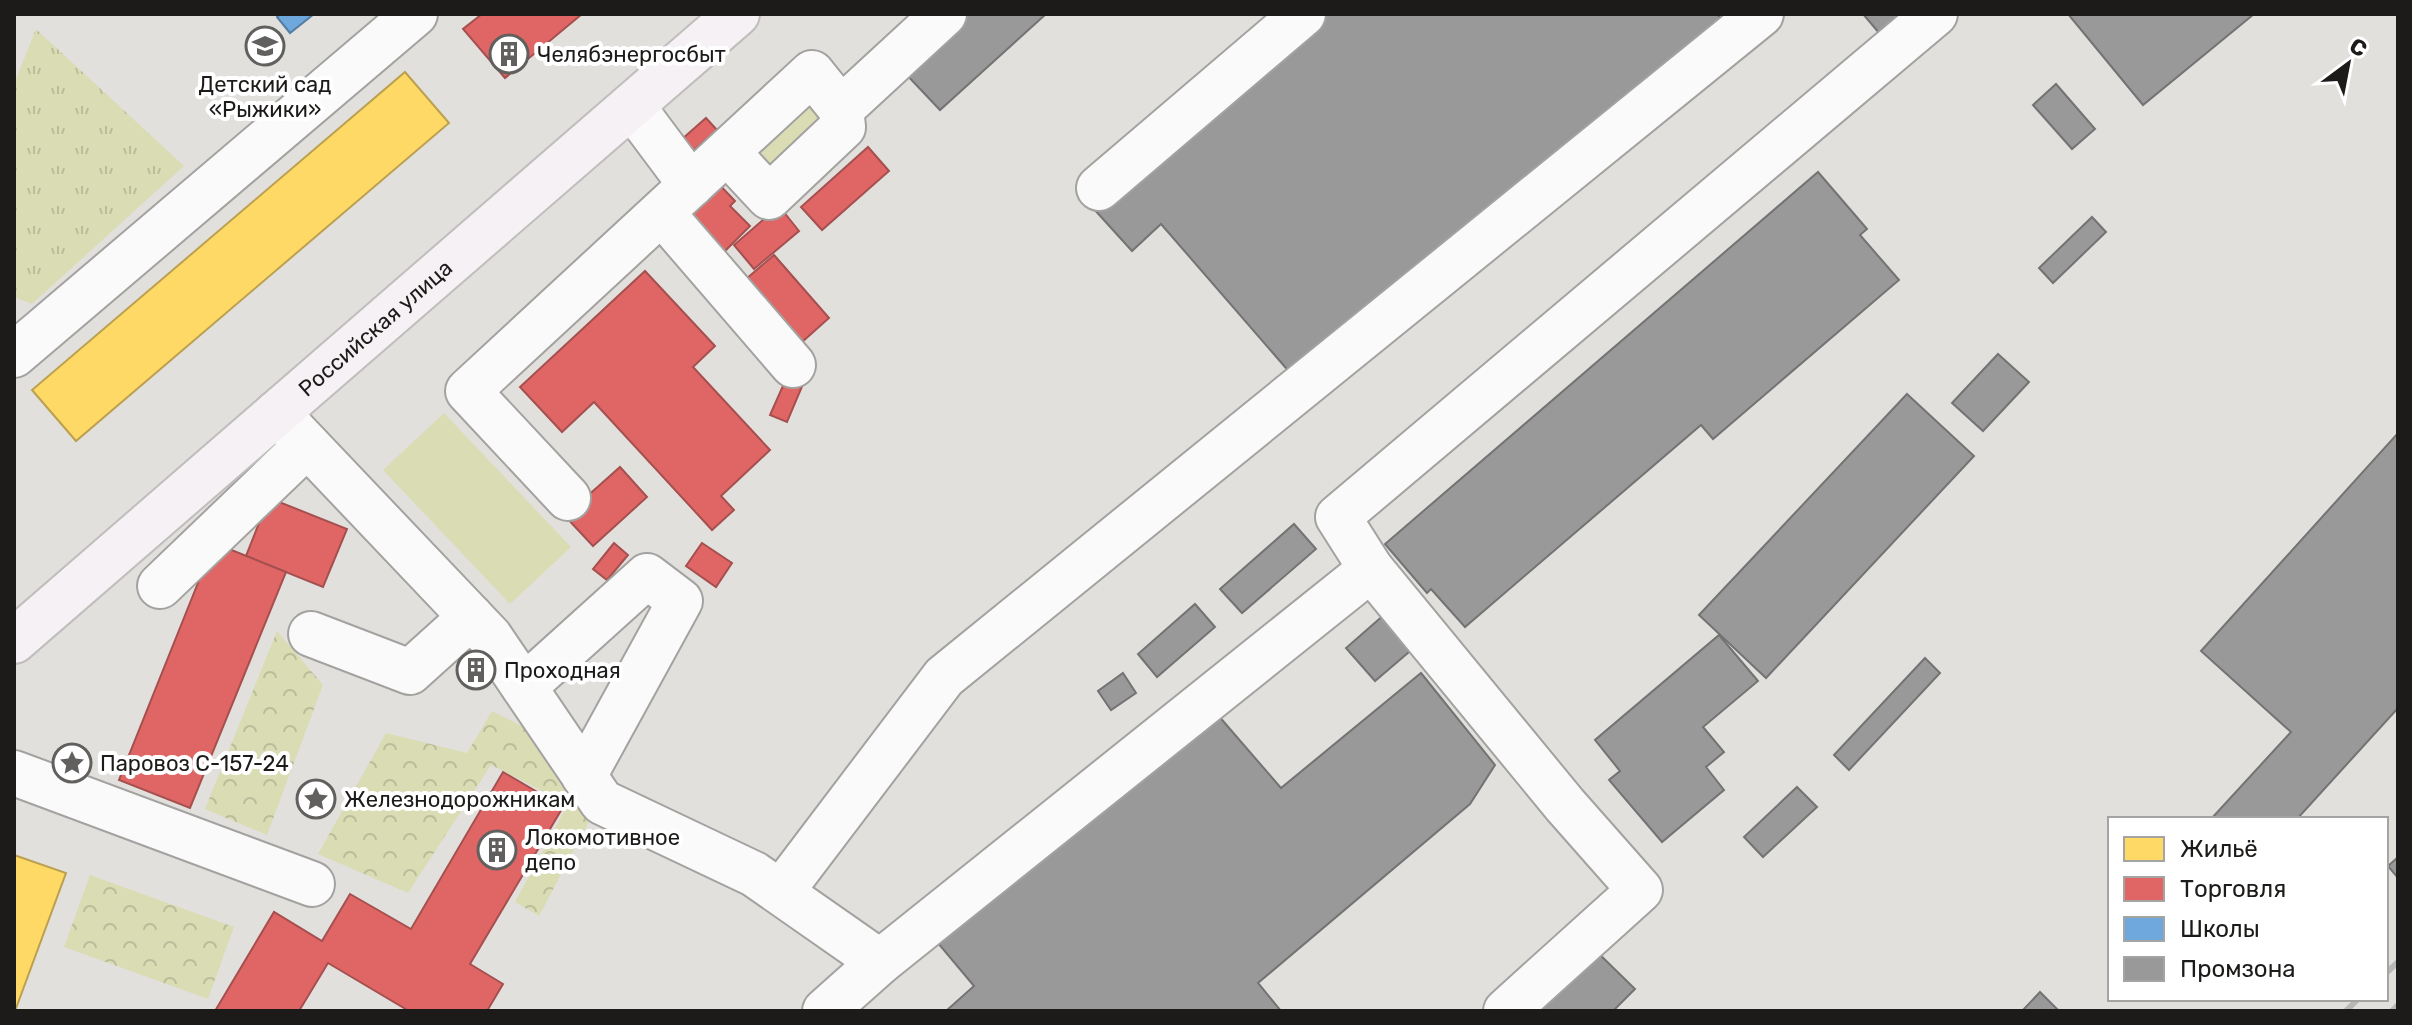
<svg xmlns="http://www.w3.org/2000/svg" width="2412" height="1025" viewBox="0 0 2412 1025" font-family="Rubik,sans-serif">
<style>
.green{fill:#dadcb4}
.forest{fill:url(#forest-crowns)}
.park{fill:url(#park-tufts)}
.homes{fill:#ffd966;stroke:#bba04f;stroke-width:2}
.shops{fill:#e06666;stroke:#a5504f;stroke-width:2}
.schools{fill:#6fa8dc;stroke:#567ea2;stroke-width:2}
.industry{fill:#999;stroke:#747373;stroke-width:2}
.lines{fill:none;stroke-linecap:round;stroke-linejoin:round}
.minor-casing{stroke:#a3a2a0;stroke-width:48}
.major-casing{stroke:#bfbebc;stroke-width:48}
.minor{stroke:#fbfafa;stroke-width:44}
.major{stroke:#f5f1f4;stroke-width:44}
.rail{stroke:#b8b8b7;stroke-width:6}
.labels{text-anchor:middle;stroke-width:8;stroke-linejoin:round;paint-order:stroke}
.poi-label{font-size:22px;fill:#1c1b19;stroke:#fff;text-anchor:start}
.street-label{font-size:22px;fill:#1c1b19;stroke:#fff}
</style>
<defs>
<pattern id="forest-crowns" width="20" height="18" patternUnits="userSpaceOnUse" patternTransform="scale(2)"><rect width="20" height="18" fill="#dadcb4"/><path d="M2 6a3 3 0 1 1 6 0M12 15a3 3 0 1 1 6 0" fill="none" stroke="#babc9a"/></pattern>
<pattern id="park-tufts" width="24" height="20" patternUnits="userSpaceOnUse" patternTransform="scale(2)"><rect width="24" height="20" fill="#dadcb4"/><path d="M3 7l-1-3M5 7V3M7 7l1-3M15 17l-1-3M17 17v-4M19 17l1-3" fill="none" stroke="#babc9a"/></pattern>
</defs>
<rect width="100%" height="100%" fill="#e2e0dd"/>
<g class="green">
<polygon points="810,105 824,120 771,169 757,154"/>
<polygon points="444,413 571,547 510,604 383,470"/>
</g>
<g class="forest">
<polygon points="277,631 323,685 267,835 205,809"/>
<polygon points="492,711 548,739 593,814 539,916 515,902 568,804 491,765 408,893 318,854 386,733 467,753"/>
<polygon points="90,875 234,927 208,999 64,947"/>
</g>
<polygon class="park" points="36,29 184,166 32,304 14,297 14,84"/>
<g class="homes">
<polygon points="405,72 449,123 76,441 32,390"/>
<polygon points="14,855 66,873 15,1011 14,1011"/>
</g>
<g class="shops">
<polygon points="482,14 582,14 505,78 463,29"/>
<polygon points="706,118 717,130 693,151 682,139"/>
<polygon points="868,147 889,171 822,230 801,207"/>
<polygon points="714,179 735,201 730,206 750,226 724,252 683,210"/>
<polygon points="779,206 799,231 754,269 734,245"/>
<polygon points="774,255 829,318 802,342 746,279"/>
<polygon points="645,271 715,346 693,367 770,450 721,496 734,510 712,530 594,402 562,432 520,387"/>
<polygon points="790,370 806,377 787,422 770,415"/>
<polygon points="620,467 647,497 593,546 565,516"/>
<polygon points="269,498 347,529 323,587 246,556"/>
<polygon points="214,543 286,572 190,808 119,780"/>
<polygon points="614,543 628,555 607,580 593,569"/>
<polygon points="702,543 732,563 716,587 686,566"/>
<polygon points="470,654 494,672 483,686 459,668"/>
<polygon points="503,772 563,807 470,964 503,984 487,1011 409,1011 328,963 299,1011 215,1011 274,912 322,941 350,894 411,929"/>
</g>
<polygon class="schools" points="280,14 314,14 290,33 277,17"/>
<g class="industry">
<polygon points="968,14 1046,14 940,110 904,72"/>
<polygon points="1316,14 1717,14 1728,27 1292,375 1161,224 1132,251 1093,208"/>
<polygon points="1863,14 1915,14 1885,40"/>
<polygon points="2068,14 2254,14 2143,105"/>
<polygon points="2056,84 2095,129 2072,149 2033,105"/>
<polygon points="1818,172 1867,229 1860,235 1899,280 1713,439 1701,425 1465,627 1431,589 1427,593 1385,544"/>
<polygon points="2092,217 2106,232 2053,283 2039,268"/>
<polygon points="1998,354 2029,382 1983,431 1952,403"/>
<polygon points="1907,394 1974,456 1766,678 1699,615"/>
<polygon points="2398,433 2398,708 2297,819 2211,819 2291,732 2201,651"/>
<polygon points="1294,524 1316,549 1242,613 1220,589"/>
<polygon points="1195,604 1215,627 1157,677 1138,654"/>
<polygon points="1393,607 1422,641 1375,681 1346,648"/>
<polygon points="1719,635 1758,681 1703,727 1724,752 1706,767 1724,790 1662,842 1609,780 1620,771 1595,740"/>
<polygon points="1925,658 1940,673 1849,770 1834,755"/>
<polygon points="1123,673 1136,693 1111,710 1098,691"/>
<polygon points="1421,673 1495,765 1470,804 1258,983 1281,1011 946,1011 974,986 937,942 1217,714 1281,788"/>
<polygon points="1797,787 1817,807 1763,857 1744,837"/>
<polygon points="2398,857 2398,878 2388,866"/>
<polygon points="1591,946 1635,989 1613,1011 1527,1011"/>
<polygon points="2040,992 2059,1011 2022,1011"/>
</g>
<g class="lines">
<g class="minor-casing">
<g id="minor">
<polyline points="632,106 691,185"/>
<polyline points="728,153 769,197 843,127 841,109"/>
<polyline points="1099,188 1303,14"/>
<polyline points="662,213 793,365"/>
<polyline points="14,355 415,14"/>
<polyline points="277,413 490,637 602,802 754,874 880,962"/>
<polyline points="568,498 468,391 812,73 841,109 944,14"/>
<polyline points="1371,569 1565,805 1640,890 1506,1011"/>
<polyline points="160,586 307,445"/>
<polyline points="311,634 410,672 471,617"/>
<polyline points="524,687 647,576 680,601 584,776"/>
<polyline points="14,773 312,884"/>
<polyline points="781,892 944,677 1761,14"/>
<polyline points="825,1011 880,962 1371,569 1338,517 1935,14"/>
</g>
</g>
<g class="major-casing">
<g id="major">
<path id="s1" d="M 14,641 L 737,14"/>
</g>
</g>
<use href="#minor" class="minor"/>
<use href="#major" class="major"/>
<g class="rail">
<polyline points="2386,973 2398,962"/>
<polyline points="2346,1011 2358,999"/>
<polyline points="2392,1011 2398,1005"/>
</g>
</g>
<defs>
<g id="school-ring" transform="scale(2)"><circle r="9.5" fill="#fff" stroke="#61605e" stroke-width="1.5"/><path d="M0-5L7-2L0 1L-7-2ZM-4 1L0 2.5L4 1V4Q0 6-4 4Z" fill="#61605e"/></g>
<g id="building-ring" transform="scale(2)"><circle r="9.5" fill="#fff" stroke="#61605e" stroke-width="1.5"/><path d="M-4-6H4V6H1V3H-1V6H-4ZM-2.5-4.3h1.7v1.8h-1.7ZM.8-4.3h1.7v1.8H.8ZM-2.5-1h1.7V.8h-1.7ZM.8-1h1.7V.8H.8Z" fill="#61605e"/></g>
<g id="sight-ring" transform="scale(2)"><circle r="9.5" fill="#fff" stroke="#61605e" stroke-width="1.5"/><path d="M0-6L1.8-2.2L6-1.7L2.9 1.2L3.7 5.4L0 3.3L-3.7 5.4L-2.9 1.2L-6-1.7L-1.8-2.2Z" fill="#61605e"/></g>
</defs>
<g fill-rule="evenodd">
<use href="#school-ring" x="265" y="46"/>
<use href="#building-ring" x="509" y="54"/>
<use href="#building-ring" x="476" y="670"/>
<use href="#sight-ring" x="72" y="763"/>
<use href="#sight-ring" x="316" y="799"/>
<use href="#building-ring" x="497" y="850"/>
</g>
<g class="labels">
<g class="poi-label">
<text x="537" y="62">Челябэнергосбыт</text>
<text x="265" y="92" text-anchor="middle">Детский сад<tspan x="265" dy="25">«Рыжики»</tspan></text>
<text x="504" y="678">Проходная</text>
<text x="100" y="771">Паровоз С-157-24</text>
<text x="344" y="807">Железнодорожникам</text>
<text x="525" y="845">Локомотивное<tspan x="525" dy="25">депо</tspan></text>
</g>
<g class="street-label">
<text dy="8" stroke="none"><textPath href="#s1" startOffset="478">Российская улица</textPath></text>
</g>
</g>
<rect width="2412" height="1025" fill="none" stroke="#1c1b19" stroke-width="32"/>
<rect x="2108" y="817" width="280" height="184" fill="#ffffff" stroke="#a4a4a3" stroke-width="2"/>
<rect x="2124" y="837" width="40" height="24" fill="#ffd966" stroke="#a4a4a3" stroke-width="2"/>
<text x="2180" y="857" font-size="24" fill="#1c1b19">Жильё</text>
<rect x="2124" y="877" width="40" height="24" fill="#e06666" stroke="#a4a4a3" stroke-width="2"/>
<text x="2180" y="897" font-size="24" fill="#1c1b19">Торговля</text>
<rect x="2124" y="917" width="40" height="24" fill="#6fa8dc" stroke="#a4a4a3" stroke-width="2"/>
<text x="2180" y="937" font-size="24" fill="#1c1b19">Школы</text>
<rect x="2124" y="957" width="40" height="24" fill="#999999" stroke="#a4a4a3" stroke-width="2"/>
<text x="2180" y="977" font-size="24" fill="#1c1b19">Промзона</text>
<g transform="translate(2348 64) rotate(32)" stroke="#ffffff" stroke-width="6" paint-order="stroke">
<path d="M0-6L14 30L0 20L-14 30Z" fill="#1c1b19"/>
<text y="-12" font-size="22" font-weight="bold" text-anchor="middle" fill="#1c1b19">С</text>
</g>
</svg>
